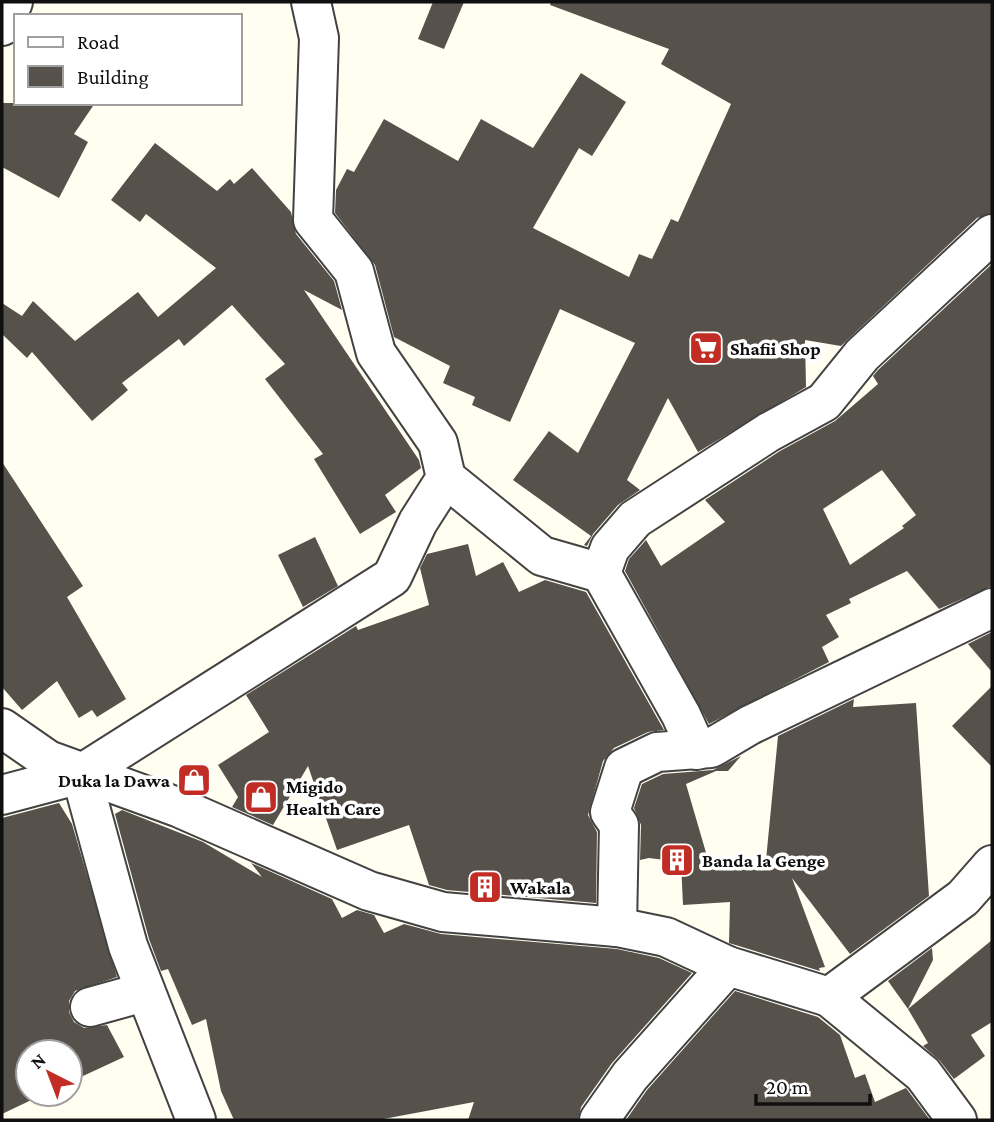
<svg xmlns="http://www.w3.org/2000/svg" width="994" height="1122" viewBox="0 0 994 1122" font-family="'Crimson Pro',serif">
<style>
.building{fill:#57514b;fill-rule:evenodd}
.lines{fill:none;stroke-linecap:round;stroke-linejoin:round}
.minor-casing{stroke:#424242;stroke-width:42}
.minor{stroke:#fff;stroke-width:38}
.labels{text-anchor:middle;stroke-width:7;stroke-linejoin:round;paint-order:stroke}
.poi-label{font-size:19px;font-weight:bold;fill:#0f0f0f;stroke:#fff;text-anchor:start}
</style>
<rect width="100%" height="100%" fill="#fffef0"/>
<g class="building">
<polygon points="433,2 464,2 444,49 418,39"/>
<polygon points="551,2 992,2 992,213 977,218 841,346 805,340 806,387 698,452 668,398 627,480 640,490 618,505 593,534 587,546 584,545 591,536 513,480 549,431 578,453 635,343 560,309 510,422 472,405 475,397 443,383 450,366 394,337 375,265 335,213 336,190 347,169 354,172 384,119 458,161 481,119 533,148 581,73 626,102 592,156 579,148 533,228 629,277 639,254 652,259 671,219 678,222 731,104 661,64 669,49 550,5"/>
<polygon points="2,103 95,103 74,134 88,142 59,198 2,167"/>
<polygon points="155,143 217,191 230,179 234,184 252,168 291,212 296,234 334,281 342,310 304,290 419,460 421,468 385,495 396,512 360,534 314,459 323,454 265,379 285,364 232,305 184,346 179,339 122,383 128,390 92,421 32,352 27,358 2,334 2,303 22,316 33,301 75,341 138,292 158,317 216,268 146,214 140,222 111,200"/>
<path d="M 992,264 L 992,586 L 939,609 L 907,571 L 849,599 L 851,603 L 826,615 L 839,637 L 822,647 L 829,662 L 709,724 L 625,571 L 629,559 L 646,540 L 661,566 L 725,522 L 705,500 L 780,451 L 835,421 L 878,384 L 873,376 L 878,370 ZM 882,470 L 916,515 L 902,526 L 904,528 L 850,565 L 823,509 Z"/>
<polygon points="2,462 83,586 67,597 126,699 97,717 92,710 79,718 57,681 22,710 2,687"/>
<polygon points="315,537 338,586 303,607 278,555"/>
<polygon points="468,544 476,576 503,562 519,592 545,580 586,592 664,730 648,732 614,748 603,761 588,815 597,832 596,903 447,890 429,885 409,825 337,850 308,766 273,825 232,807 238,797 218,765 269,732 246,695 356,626 358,630 429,605 420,568 427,554"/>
<polygon points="992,632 992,672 968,644"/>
<polygon points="992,686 992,767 952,726"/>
<polygon points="854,699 853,707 916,703 929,896 850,954 792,878 825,967 819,968 820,971 729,943 730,902 683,905 681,862 649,858 640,860 641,825 634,808 642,784 663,774 713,770 741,756 728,771 716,771 686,784 709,863 766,860 778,736"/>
<polygon points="59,803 72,824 117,977 75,991 69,1001 69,1012 74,1022 84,1028 107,1025 124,1057 70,1082 70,1052 28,1052 28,1094 44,1094 2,1114 2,818"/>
<polygon points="122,810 203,842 262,877 251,863 332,899 342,918 357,910 374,915 384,933 404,924 441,934 617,949 659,958 692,973 612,1063 581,1107 578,1120 468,1120 474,1102 378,1120 234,1120 221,1091 206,1019 192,1025 168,969 161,971 149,939 115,814"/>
<polygon points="992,940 992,1022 971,1035 985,1056 954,1079 940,1061 923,1046 928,1043 908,1009"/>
<polygon points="932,948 933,960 908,1009 888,981"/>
<polygon points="735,991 818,1017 840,1035 855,1078 865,1074 875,1102 906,1088 930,1120 626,1120 647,1090"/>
</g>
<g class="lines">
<g class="minor-casing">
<g id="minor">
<polyline points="2,26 13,2"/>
<polyline points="446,478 542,556 601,573 681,715 697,750"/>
<polyline points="601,573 610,548 635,519 769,432 824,402 862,355 992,234"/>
<polyline points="2,728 48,760 180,808 369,891 443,912 617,927 666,937 728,966 829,997 963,898 992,865"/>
<polyline points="81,774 128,946 196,1120"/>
<polyline points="2,795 81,774 392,577 418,522 446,478 438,443 376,353 354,271 313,220 319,38 311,2"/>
<polyline points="617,927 619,825 610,812 624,768 657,752 711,748 750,725 992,608"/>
<polyline points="829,997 923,1074 957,1120"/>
<polyline points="90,1007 144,992"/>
<polyline points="599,1120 630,1076 728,966"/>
</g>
</g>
<use href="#minor" class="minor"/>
</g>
<defs>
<g id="supermarket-square" transform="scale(1.75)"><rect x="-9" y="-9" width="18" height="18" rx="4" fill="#c12d24" stroke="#fff"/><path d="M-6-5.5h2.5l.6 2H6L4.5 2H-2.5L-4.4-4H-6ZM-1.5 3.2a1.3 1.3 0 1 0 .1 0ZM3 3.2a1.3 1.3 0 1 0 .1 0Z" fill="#fff"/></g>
<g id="shop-square" transform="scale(1.75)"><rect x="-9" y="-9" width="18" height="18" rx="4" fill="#c12d24" stroke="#fff"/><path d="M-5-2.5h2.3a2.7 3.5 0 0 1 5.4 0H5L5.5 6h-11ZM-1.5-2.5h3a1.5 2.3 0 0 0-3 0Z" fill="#fff"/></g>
<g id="building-square" transform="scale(1.75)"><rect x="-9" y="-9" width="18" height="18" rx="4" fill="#c12d24" stroke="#fff"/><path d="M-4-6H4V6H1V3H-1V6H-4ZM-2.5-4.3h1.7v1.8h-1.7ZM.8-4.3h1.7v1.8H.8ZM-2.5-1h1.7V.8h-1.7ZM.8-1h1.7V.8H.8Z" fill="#fff"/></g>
</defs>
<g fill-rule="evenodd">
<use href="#supermarket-square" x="706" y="348"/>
<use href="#shop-square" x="194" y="780"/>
<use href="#shop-square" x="261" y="797"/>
<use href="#building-square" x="677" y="860"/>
<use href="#building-square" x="485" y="887"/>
</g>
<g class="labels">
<g class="poi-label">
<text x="730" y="355">Shafii Shop</text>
<text x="170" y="787" text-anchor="end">Duka la Dawa</text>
<text x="286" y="793">Migido<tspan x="286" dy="22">Health Care</tspan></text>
<text x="702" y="867">Banda la Genge</text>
<text x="510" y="894">Wakala</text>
</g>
</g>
<rect width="994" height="1122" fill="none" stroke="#0f0f0f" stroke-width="7"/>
<rect x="14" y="14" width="228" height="91" fill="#ffffff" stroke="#9f9f9f" stroke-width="2"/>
<rect x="28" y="37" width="35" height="10" fill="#ffffff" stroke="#9f9f9f" stroke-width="2"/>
<text x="77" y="49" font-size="21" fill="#0f0f0f">Road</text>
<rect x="28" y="66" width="35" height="21" fill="#57514b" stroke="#9f9f9f" stroke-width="2"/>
<text x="77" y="84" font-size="21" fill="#0f0f0f">Building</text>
<g transform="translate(49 1073) rotate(318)"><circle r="33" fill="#ffffff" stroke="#9f9f9f" stroke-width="2"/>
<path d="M0-5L12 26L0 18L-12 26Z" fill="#c12d24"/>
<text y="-10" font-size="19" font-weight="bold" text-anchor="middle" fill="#0f0f0f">N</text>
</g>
<path d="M756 1094v10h114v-10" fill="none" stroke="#0f0f0f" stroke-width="3.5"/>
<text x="766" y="1094" font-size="21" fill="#0f0f0f" stroke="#ffffff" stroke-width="5" paint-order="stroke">20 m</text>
</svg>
